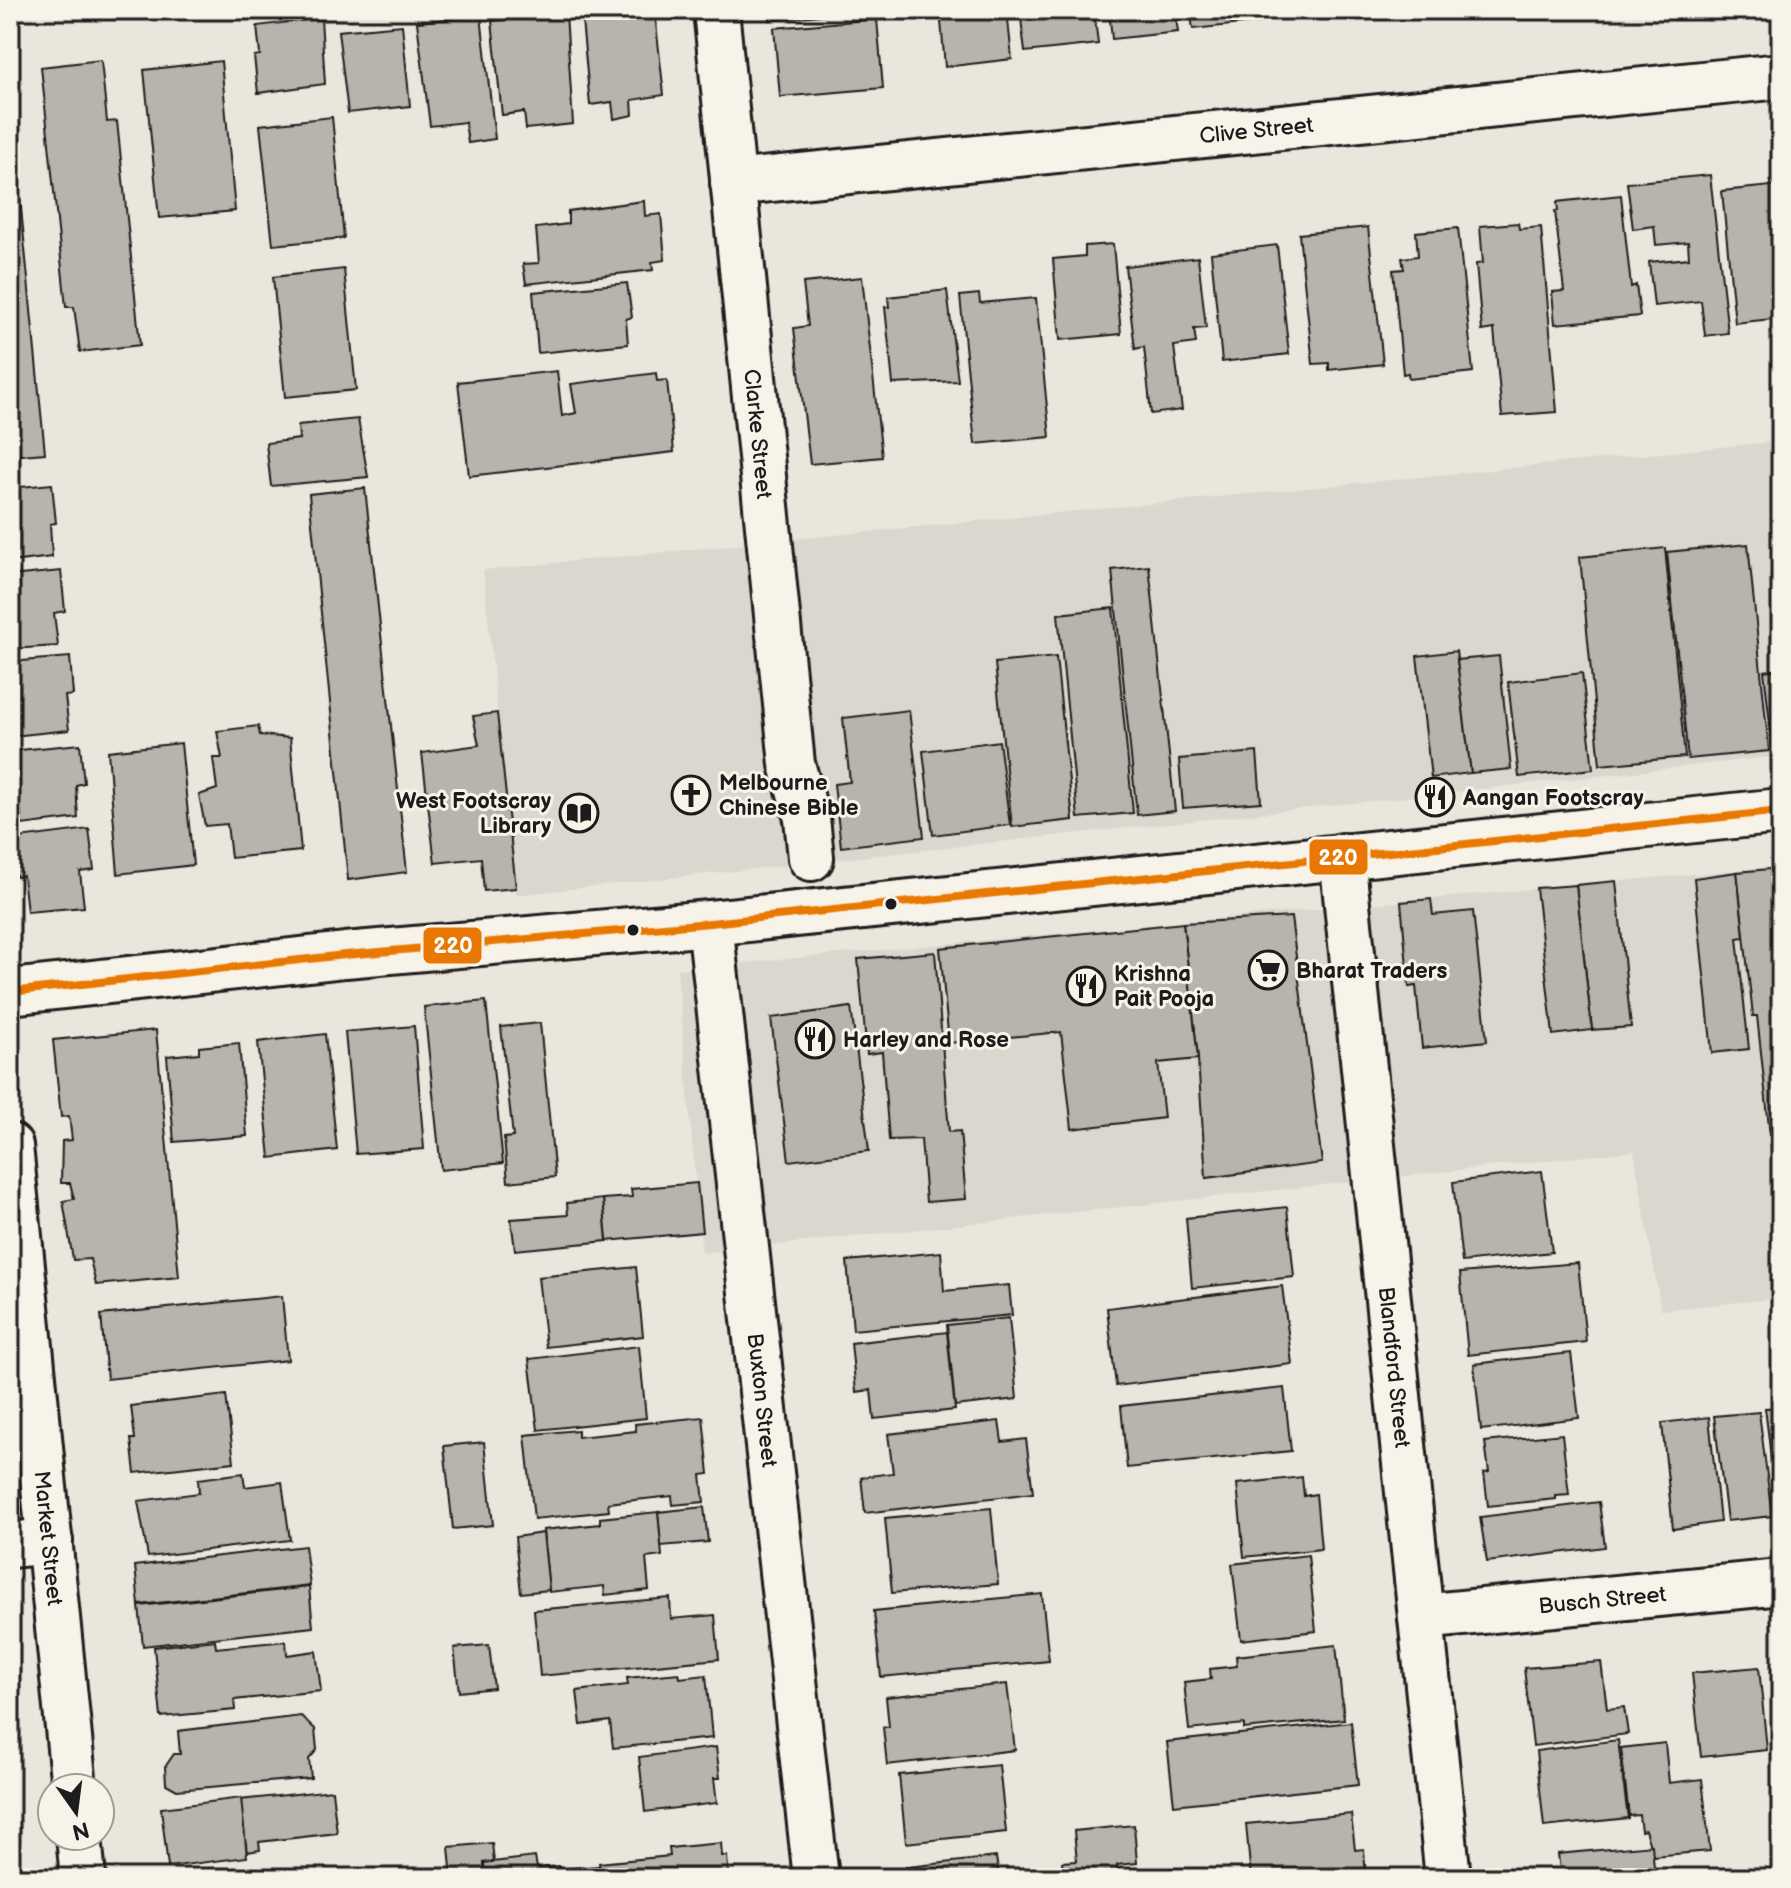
<svg xmlns="http://www.w3.org/2000/svg" width="1791" height="1888" viewBox="0 0 1791 1888" font-family="'Balsamiq Sans',sans-serif">
<style>
.built{fill:#dad7ce}
.building{fill:#b6b4ac;stroke:#1c1c1c;stroke-width:2}
.lines{fill:none;stroke-linecap:round;stroke-linejoin:round}
.street-casing{stroke:#1c1c1c;stroke-width:50}
.secondary-casing{stroke:#1c1c1c;stroke-width:50}
.street{stroke:#f7f3e8;stroke-width:44}
.secondary{stroke:#f7f3e8;stroke-width:44}
.bus-1-casing{stroke:#f7f3e8;stroke-width:14}
.bus-1{stroke:#e87803;stroke-width:8}
.bus-dot{fill:#1c1c1c;stroke:#f7f3e8;stroke-width:3}
.labels{text-anchor:middle;stroke-width:6;stroke-linejoin:round;paint-order:stroke}
.street-label{font-size:22px;fill:#1c1c1c;stroke:#f7f3e8}
.poi-label{font-size:22px;font-weight:bold;fill:#1c1c1c;stroke:#f7f3e8;text-anchor:start}
.line-badge{stroke:#f7f3e8;stroke-width:3}
.badge-label{font-size:22px;text-anchor:middle;font-weight:bold;fill:#fff}
</style>
<rect width="100%" height="100%" fill="#eae6dc"/>
<filter id="ink" filterUnits="userSpaceOnUse"><feTurbulence type="fractalNoise" baseFrequency=".0125" numOctaves="2"/><feDisplacementMap in="SourceGraphic" scale="16" xChannelSelector="R" yChannelSelector="G"/><feConvolveMatrix kernelMatrix="1 2 1 2 8 2 1 2 1" color-interpolation-filters="sRGB"/></filter>
<g filter="url(#ink)">
<g class="built">
<polygon points="1781,441 1781,756 516,895 483,570"/>
<polygon points="1781,866 1781,1298 1661,1310 1634,1151 702,1253 677,969"/>
</g>
<g class="building">
<polygon points="595,10 636,10 636,14 655,15 664,95 632,100 633,115 614,119 612,102 590,105 582,20 596,17"/>
<polygon points="769,10 872,10 770,20"/>
<polygon points="940,10 1007,10 1012,59 945,67"/>
<polygon points="1020,10 1094,10 1098,44 1025,52"/>
<polygon points="1109,10 1175,10 1178,32 1112,39"/>
<polygon points="1190,10 1260,10 1261,22 1193,29"/>
<polygon points="1285,10 1328,10 1285,15"/>
<polygon points="566,13 573,124 526,129 524,112 502,115 492,21"/>
<polygon points="481,16 495,139 468,143 465,122 430,126 417,22"/>
<polygon points="321,18 325,84 258,93 254,56 260,55 257,26"/>
<polygon points="877,19 883,88 780,97 774,28"/>
<polygon points="402,25 410,106 348,113 338,31"/>
<polygon points="101,60 107,122 117,121 140,345 80,352 74,307 66,307 41,67"/>
<polygon points="221,61 235,211 159,218 144,70"/>
<polygon points="10,96 45,453 10,456"/>
<polygon points="332,117 344,238 273,245 260,125"/>
<polygon points="1710,175 1728,333 1705,336 1701,301 1654,306 1649,262 1689,258 1688,242 1656,245 1654,226 1633,229 1627,183"/>
<polygon points="1781,185 1781,318 1735,323 1722,191"/>
<polygon points="1621,195 1631,287 1636,285 1640,316 1555,324 1552,292 1564,291 1555,211 1558,211 1557,202"/>
<polygon points="644,201 645,216 661,214 665,260 652,262 653,270 526,284 523,264 539,263 536,228 568,224 568,211"/>
<polygon points="1518,223 1519,229 1541,227 1557,412 1502,416 1494,329 1482,331 1476,264 1483,263 1480,226"/>
<polygon points="1368,227 1383,364 1329,370 1329,363 1313,364 1299,234"/>
<polygon points="1458,228 1473,372 1409,379 1408,373 1403,374 1393,270 1404,269 1402,258 1418,256 1416,232"/>
<polygon points="1113,244 1121,334 1060,340 1053,259 1085,256 1085,246"/>
<polygon points="1277,245 1289,354 1222,362 1211,253"/>
<polygon points="1198,257 1206,328 1194,329 1196,343 1174,346 1182,410 1151,414 1144,347 1135,349 1125,266"/>
<polygon points="344,269 356,390 285,397 273,277"/>
<polygon points="862,277 882,457 810,464 794,328 808,326 803,283"/>
<polygon points="627,283 632,317 626,319 628,344 538,353 533,292"/>
<polygon points="947,290 958,381 893,384 885,307 889,307 888,297"/>
<polygon points="979,294 980,303 1036,298 1050,437 975,444 960,296"/>
<polygon points="557,371 562,416 576,413 571,384 656,373 657,381 667,380 674,452 469,476 458,382"/>
<polygon points="358,419 368,477 271,486 266,443 299,439 298,425"/>
<polygon points="52,484 56,523 50,524 52,557 10,562 10,488"/>
<polygon points="365,488 407,872 348,880 309,494"/>
<polygon points="1748,544 1769,751 1688,759 1667,552"/>
<polygon points="1665,548 1685,757 1600,765 1580,557"/>
<polygon points="1149,566 1175,811 1137,815 1112,570"/>
<polygon points="61,571 65,611 54,613 58,646 10,649 10,576"/>
<polygon points="1113,608 1133,813 1078,818 1058,614"/>
<polygon points="1456,651 1471,773 1431,778 1417,656"/>
<polygon points="1499,656 1511,769 1471,773 1457,660"/>
<polygon points="70,657 73,695 65,696 69,730 13,736 10,715 10,662"/>
<polygon points="1056,657 1073,820 1012,827 995,663"/>
<polygon points="1781,669 1781,749 1773,750 1764,671"/>
<polygon points="1582,673 1593,769 1519,777 1508,682"/>
<polygon points="909,710 924,837 841,847 834,784 850,782 843,718"/>
<polygon points="497,713 516,888 484,891 481,858 435,863 422,753 479,745 473,716"/>
<polygon points="258,726 260,735 290,738 301,851 231,858 227,824 205,826 199,795 217,789 213,758 222,758 217,731"/>
<polygon points="999,741 1010,825 933,835 923,751"/>
<polygon points="181,743 193,865 118,874 108,751"/>
<polygon points="80,744 84,783 76,785 78,818 22,825 17,790 10,790 10,751"/>
<polygon points="1257,752 1261,802 1183,808 1179,759"/>
<polygon points="89,829 94,870 80,872 84,907 27,912 23,876 16,877 11,839"/>
<polygon points="1781,868 1781,1191 1776,1191 1757,1016 1753,1016 1737,872"/>
<polygon points="1737,872 1744,937 1737,938 1749,1049 1712,1053 1694,878"/>
<polygon points="1616,881 1631,1027 1592,1030 1576,885"/>
<polygon points="1576,885 1592,1030 1553,1035 1536,888"/>
<polygon points="1431,899 1433,915 1473,911 1487,1041 1422,1048 1416,986 1409,987 1401,902"/>
<polygon points="1291,917 1322,1163 1206,1178 1198,1059 1183,923"/>
<polygon points="1183,923 1198,1059 1158,1063 1164,1118 1072,1129 1061,1032 949,1043 940,948"/>
<polygon points="935,952 949,1132 960,1131 966,1199 926,1202 921,1139 889,1140 882,1052 867,1054 858,959"/>
<polygon points="486,1001 503,1163 441,1170 424,1007"/>
<polygon points="851,1007 869,1151 789,1161 771,1018"/>
<polygon points="540,1023 555,1177 508,1182 504,1138 513,1137 501,1027"/>
<polygon points="414,1026 424,1149 356,1154 345,1032"/>
<polygon points="156,1030 179,1277 96,1285 90,1259 73,1260 63,1201 74,1199 70,1183 61,1183 62,1141 72,1140 69,1116 61,1117 53,1040"/>
<polygon points="325,1034 337,1150 270,1158 258,1042"/>
<polygon points="239,1043 247,1136 174,1142 167,1056 199,1053 199,1047"/>
<polygon points="1542,1171 1552,1252 1462,1262 1453,1182"/>
<polygon points="697,1183 702,1232 607,1241 603,1199 632,1197 631,1189"/>
<polygon points="603,1199 607,1241 515,1250 511,1219 568,1215 567,1203"/>
<polygon points="1287,1207 1294,1277 1192,1288 1186,1218"/>
<polygon points="941,1252 944,1291 1009,1285 1012,1315 853,1330 847,1261"/>
<polygon points="1578,1263 1586,1342 1468,1355 1460,1273"/>
<polygon points="636,1267 643,1336 546,1347 538,1277"/>
<polygon points="1282,1286 1292,1364 1116,1386 1107,1308"/>
<polygon points="282,1296 288,1360 107,1379 101,1315"/>
<polygon points="1009,1318 1017,1399 955,1406 947,1325"/>
<polygon points="947,1332 955,1410 874,1419 871,1390 856,1392 851,1343"/>
<polygon points="639,1346 646,1418 538,1430 529,1359"/>
<polygon points="1571,1353 1579,1418 1481,1430 1474,1364"/>
<polygon points="1284,1388 1291,1451 1127,1468 1121,1406"/>
<polygon points="226,1395 234,1462 135,1473 131,1439 135,1439 131,1406"/>
<polygon points="1781,1407 1781,1514 1778,1514 1765,1408"/>
<polygon points="1759,1412 1772,1516 1727,1521 1714,1416"/>
<polygon points="703,1417 709,1474 701,1475 704,1502 673,1505 672,1496 608,1503 609,1511 534,1519 525,1435 578,1430 578,1437 636,1431 635,1424"/>
<polygon points="1709,1417 1720,1522 1673,1529 1662,1423"/>
<polygon points="999,1421 1002,1442 1026,1439 1033,1493 865,1513 861,1477 893,1473 888,1434"/>
<polygon points="1562,1434 1569,1495 1556,1496 1556,1499 1488,1506 1484,1473 1489,1472 1485,1442"/>
<polygon points="484,1442 493,1525 453,1529 444,1446"/>
<polygon points="243,1473 245,1487 282,1482 290,1540 148,1557 138,1501 199,1493 198,1479"/>
<polygon points="1302,1477 1304,1496 1316,1494 1321,1549 1244,1557 1237,1484"/>
<polygon points="1599,1502 1605,1547 1487,1562 1480,1517"/>
<polygon points="704,1507 708,1542 661,1546 658,1512"/>
<polygon points="991,1508 998,1584 892,1593 885,1518"/>
<polygon points="658,1512 662,1556 646,1558 649,1590 605,1595 604,1586 549,1592 543,1530 600,1524 600,1518"/>
<polygon points="543,1533 549,1590 521,1593 515,1537"/>
<polygon points="305,1546 310,1586 139,1605 135,1566"/>
<polygon points="1308,1555 1316,1631 1241,1640 1232,1564"/>
<polygon points="309,1587 313,1627 143,1646 139,1606"/>
<polygon points="1042,1594 1049,1661 881,1677 874,1611"/>
<polygon points="670,1598 671,1619 715,1615 719,1659 540,1676 534,1610"/>
<polygon points="215,1640 216,1648 286,1641 287,1655 316,1651 321,1691 234,1700 235,1710 161,1717 154,1647"/>
<polygon points="489,1645 494,1688 459,1692 454,1648"/>
<polygon points="1336,1645 1344,1719 1244,1729 1244,1724 1189,1730 1184,1682 1211,1679 1210,1669 1237,1666 1236,1656"/>
<polygon points="1601,1662 1607,1709 1624,1707 1628,1734 1533,1746 1524,1668"/>
<polygon points="1759,1667 1767,1750 1701,1757 1692,1673"/>
<polygon points="1781,1668 1781,1772 1773,1669"/>
<polygon points="679,1673 680,1678 706,1675 712,1738 613,1748 610,1721 581,1725 577,1691 628,1685 627,1678"/>
<polygon points="1007,1684 1015,1750 887,1765 883,1727 889,1727 886,1697"/>
<polygon points="301,1716 315,1729 317,1750 309,1759 311,1778 177,1790 166,1784 165,1767 174,1754 180,1754 178,1731"/>
<polygon points="1351,1722 1358,1785 1174,1805 1167,1742"/>
<polygon points="1618,1740 1628,1818 1544,1827 1536,1751"/>
<polygon points="1665,1743 1669,1783 1702,1779 1710,1851 1653,1856 1645,1830 1641,1831 1639,1815 1629,1816 1621,1748"/>
<polygon points="716,1747 720,1778 714,1778 717,1803 645,1812 639,1757"/>
<polygon points="999,1765 1006,1832 906,1843 899,1775"/>
<polygon points="332,1790 337,1833 259,1842 260,1850 247,1852 240,1800"/>
<polygon points="241,1798 247,1857 168,1867 161,1808"/>
<polygon points="1351,1814 1355,1850 1364,1849 1366,1878 1251,1878 1246,1824"/>
<polygon points="1134,1825 1137,1863 1117,1865 1118,1878 1020,1878 1063,1873 1062,1862 1077,1861 1074,1831"/>
<polygon points="492,1843 494,1862 484,1863 485,1878 452,1878 449,1847"/>
<polygon points="721,1843 722,1856 727,1856 729,1878 601,1878 599,1863 670,1856 669,1848"/>
<polygon points="1652,1845 1655,1878 1561,1878 1558,1854"/>
<polygon points="535,1857 537,1868 559,1866 561,1878 483,1878 485,1878 484,1863"/>
<polygon points="996,1857 999,1878 901,1878 900,1868"/>
<polygon points="599,1866 601,1878 561,1878 560,1869"/>
<polygon points="425,1872 426,1878 368,1877"/>
<polygon points="256,1873 257,1878 211,1878"/>
</g>
<g class="lines">
<g class="street-casing">
<g id="street">
<path id="s1" d="M 716,10 L 792,764 L 807,818 L 811,858"/>
<path id="s2" d="M 733,183 L 1781,76"/>
<path id="s3" d="M 1342,856 L 1448,1878"/>
<path id="s4" d="M 710,923 L 816,1878"/>
<path id="s5" d="M 10,1146 L 74,1788"/>
<polyline points="10,1545 50,1541"/>
<path id="s6" d="M 1421,1617 L 1781,1582"/>
<polyline points="79,1836 83,1878"/>
</g>
</g>
<g class="secondary-casing">
<polyline id="secondary" points="10,992 345,955 710,923 1781,811"/>
</g>
<use href="#street" class="street"/>
<use href="#secondary" class="secondary"/>
<g class="bus-1-casing">
<polyline id="bus-1" points="10,992 345,955 710,923 1781,811"/>
</g>
<use href="#bus-1" class="bus-1"/>
</g>
</g>
<defs>
<g id="church-ring" transform="scale(2)"><circle r="9.5" fill="#f7f3e8" stroke="#1c1c1c" stroke-width="1.5"/><path d="M-1.2-6h2.4v3.5h3.3v2.4h-3.3V6h-2.4V-.1h-3.3v-2.4h3.3Z" fill="#1c1c1c"/></g>
<g id="restaurant-ring" transform="scale(2)"><circle r="9.5" fill="#f7f3e8" stroke="#1c1c1c" stroke-width="1.5"/><path d="M-5-6h1v4h1v-4h1v4h1v-4h1v5L-1.5 .5V6h-2V.5L-5-1ZM5-6V6H3V1.5H1.5Q1.5-4 5-6Z" fill="#1c1c1c"/></g>
<g id="library-ring" transform="scale(2)"><circle r="9.5" fill="#f7f3e8" stroke="#1c1c1c" stroke-width="1.5"/><path d="M-6-4Q-3-5.5-.7-3.5V5Q-3 3-6 4ZM6-4Q3-5.5 .7-3.5V5Q3 3 6 4Z" fill="#1c1c1c"/></g>
<g id="supermarket-ring" transform="scale(2)"><circle r="9.5" fill="#f7f3e8" stroke="#1c1c1c" stroke-width="1.5"/><path d="M-6-5.5h2.5l.6 2H6L4.5 2H-2.5L-4.4-4H-6ZM-1.5 3.2a1.3 1.3 0 1 0 .1 0ZM3 3.2a1.3 1.3 0 1 0 .1 0Z" fill="#1c1c1c"/></g>
</defs>
<g fill-rule="evenodd">
<use href="#church-ring" x="691" y="795"/>
<use href="#restaurant-ring" x="1435" y="797"/>
<use href="#library-ring" x="579" y="813"/>
<use href="#supermarket-ring" x="1268" y="970"/>
<use href="#restaurant-ring" x="1086" y="986"/>
<use href="#restaurant-ring" x="815" y="1039"/>
</g>
<g class="bus-dot">
<circle cx="891" cy="904" r="7"/>
<circle cx="633" cy="930" r="7"/>
</g>
<g class="labels">
<g class="street-label">
<text dy="8" stroke="none"><textPath href="#s2" startOffset="526">Clive Street</textPath></text>
<text dy="8" stroke="none"><textPath href="#s1" startOffset="426">Clarke Street</textPath></text>
<text dy="8" stroke="none"><textPath href="#s3" startOffset="514">Blandford Street</textPath></text>
<text dy="8" stroke="none"><textPath href="#s4" startOffset="480">Buxton Street</textPath></text>
<text dy="8" stroke="none"><textPath href="#s5" startOffset="394">Market Street</textPath></text>
<text dy="8" stroke="none"><textPath href="#s6" startOffset="182">Busch Street</textPath></text>
</g>
<g class="poi-label">
<text x="719" y="790">Melbourne<tspan x="719" dy="25">Chinese Bible</tspan></text>
<text x="1463" y="805">Aangan Footscray</text>
<text x="551" y="808" text-anchor="end">West Footscray<tspan x="551" dy="25">Library</tspan></text>
<text x="1296" y="978">Bharat Traders</text>
<text x="1114" y="981">Krishna<tspan x="1114" dy="25">Pait Pooja</tspan></text>
<text x="843" y="1047">Harley and Rose</text>
</g>
</g>
<g class="line-badge">
<rect x="1308" y="838" width="61" height="38" rx="8" fill="#e87803"/>
<rect x="422" y="926" width="61" height="39" rx="8" fill="#e87803"/>
</g>
<g class="badge-label">
<text x="1338" y="865">220</text>
<text x="453" y="953">220</text>
</g>
<rect width="1791" height="1888" fill="none" stroke="#f7f3e8" stroke-width="40"/>
<rect x="20" y="20" width="1751" height="1848" fill="none" stroke="#1c1c1c" stroke-width="3" filter="url(#ink)"/>
<g transform="translate(76 1812) rotate(166)"><circle r="38" fill="#f7f3e8" stroke="#9f9d96" stroke-width="2"/>
<path d="M0-6L14 30L0 20L-14 30Z" fill="#1c1c1c"/>
<text y="-12" font-size="22" font-weight="bold" text-anchor="middle" fill="#1c1c1c">N</text>
</g>
</svg>
